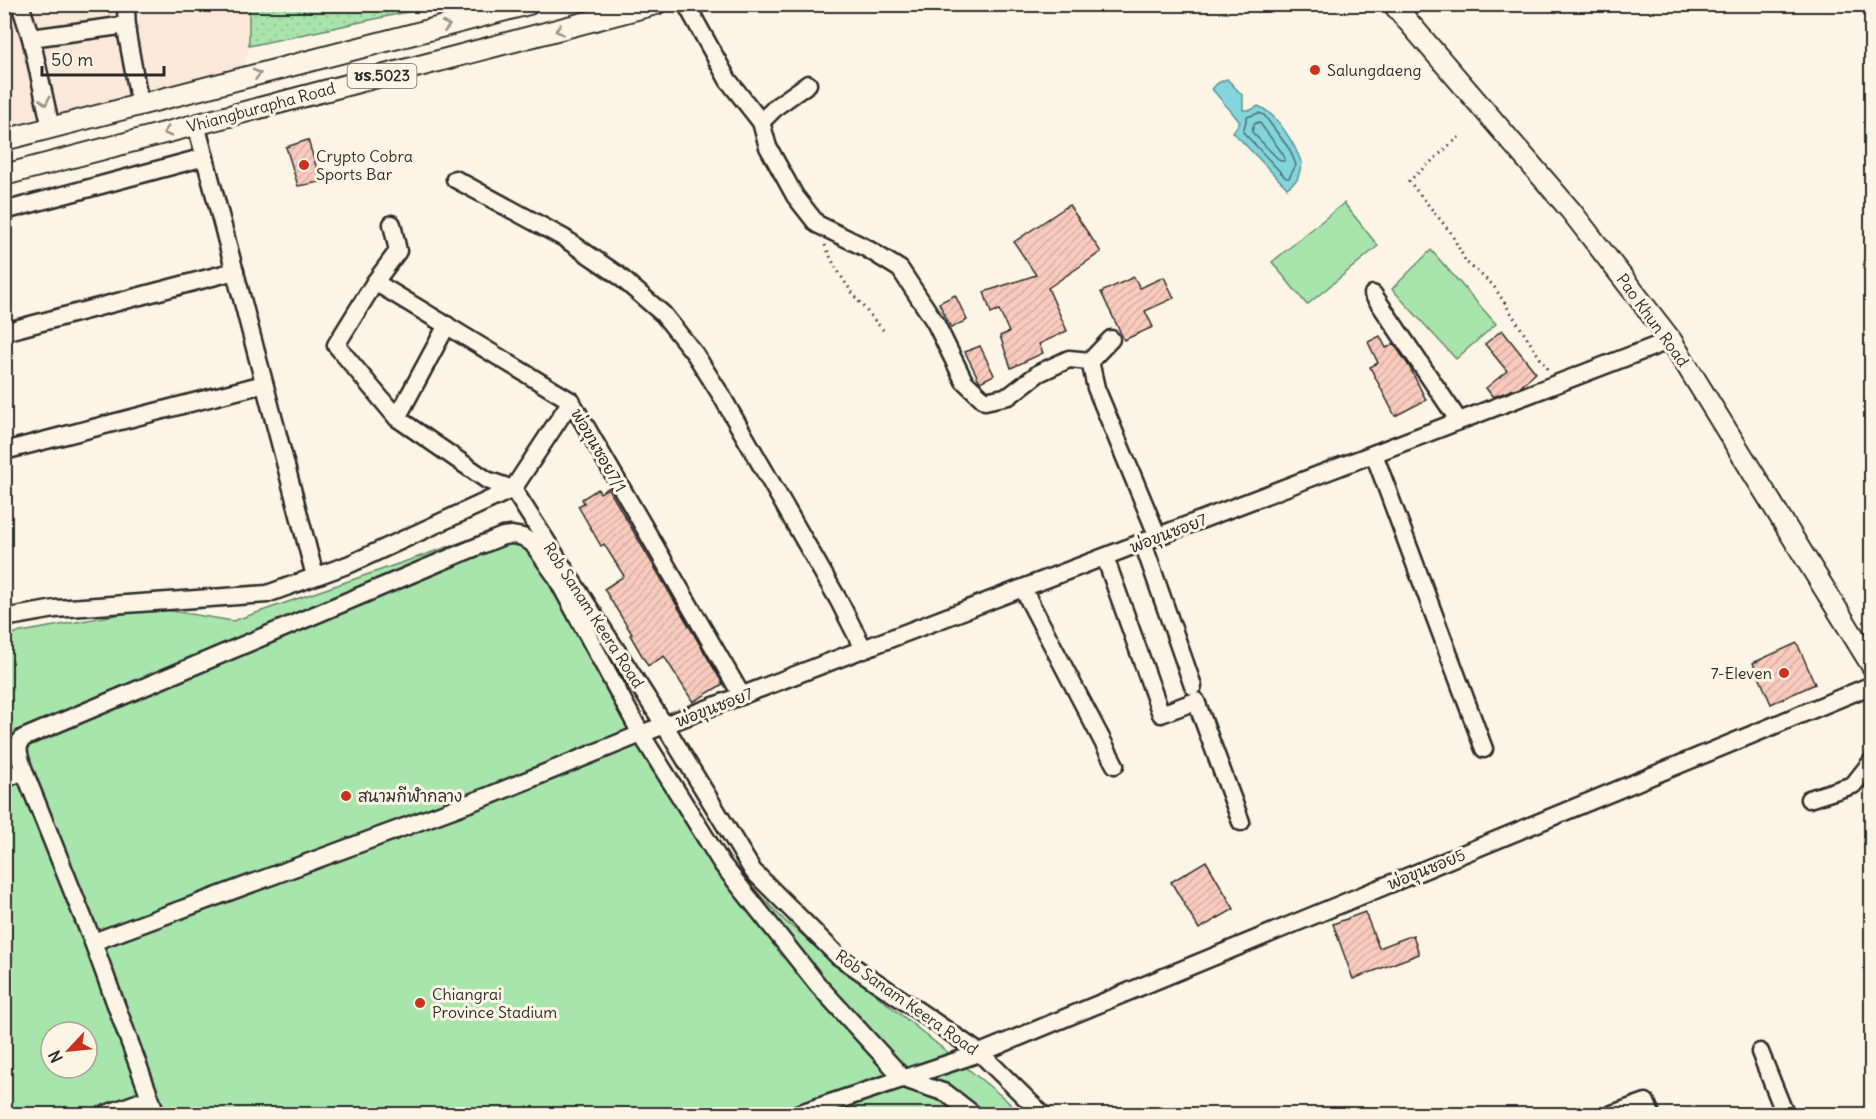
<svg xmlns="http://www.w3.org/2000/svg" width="1876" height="1119" viewBox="0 0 1876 1119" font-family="Delius,'Playpen Sans Thai',sans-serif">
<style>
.built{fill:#fbe8d9}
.grass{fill:url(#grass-dots);stroke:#69886c;stroke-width:1.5}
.pitch{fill:#a7e5ac;stroke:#69886c;stroke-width:1.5;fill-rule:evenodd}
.water{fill:#83d5dc;stroke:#609195;stroke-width:1.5}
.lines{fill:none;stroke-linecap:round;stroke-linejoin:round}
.shore{stroke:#4e6f72;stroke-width:1.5}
.building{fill:url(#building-hatch);stroke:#2b2b2b;stroke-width:1.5}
.minor-casing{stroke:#2b2b2b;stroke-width:21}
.major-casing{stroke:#2b2b2b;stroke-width:24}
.path{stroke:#2b2b2b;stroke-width:3;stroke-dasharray:1.5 4.5;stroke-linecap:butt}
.minor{stroke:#fcf5e5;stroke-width:16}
.major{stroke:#fcf5e5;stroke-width:20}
.oneway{stroke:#949088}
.poi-dot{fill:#c8321e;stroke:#fcf5e5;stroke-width:2}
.labels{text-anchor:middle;stroke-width:6;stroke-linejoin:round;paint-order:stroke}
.shield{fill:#fcf5e5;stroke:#6a6863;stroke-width:1.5}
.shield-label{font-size:15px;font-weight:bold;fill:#2b2b2b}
.poi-label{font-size:16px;fill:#2b2b2b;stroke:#fcf5e5;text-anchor:start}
.street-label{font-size:16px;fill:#2b2b2b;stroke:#fcf5e5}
</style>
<defs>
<pattern id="grass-dots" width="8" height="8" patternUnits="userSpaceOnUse" patternTransform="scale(1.5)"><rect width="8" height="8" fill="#a7e5ac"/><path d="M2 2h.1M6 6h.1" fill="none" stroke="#90c594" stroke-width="1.8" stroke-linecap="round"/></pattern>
<pattern id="building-hatch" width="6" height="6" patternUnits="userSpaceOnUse" patternTransform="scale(1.5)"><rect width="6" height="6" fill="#f9cbbd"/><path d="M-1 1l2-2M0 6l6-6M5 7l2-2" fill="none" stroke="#d6aea3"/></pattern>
</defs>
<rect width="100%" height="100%" fill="#fcf5e5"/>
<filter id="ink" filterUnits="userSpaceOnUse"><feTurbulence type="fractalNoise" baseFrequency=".0167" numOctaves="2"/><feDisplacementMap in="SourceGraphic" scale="12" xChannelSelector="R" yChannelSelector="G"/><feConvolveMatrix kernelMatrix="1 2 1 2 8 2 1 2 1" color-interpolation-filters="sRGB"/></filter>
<g filter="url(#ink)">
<polygon class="built" points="5,5 249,5 249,46 243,69 5,130"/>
<polygon class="grass" points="249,5 249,4 440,5 249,46"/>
<g class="pitch">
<polygon points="1344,203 1378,246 1307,305 1272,262"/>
<polygon points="1431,250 1496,324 1456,359 1392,289"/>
<path d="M 511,525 L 652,733 L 725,859 L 785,921 L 1004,1098 L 1020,1114 L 5,1114 L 5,635 L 154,608 L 233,621 ZM 51,1032 L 87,1032 L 87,1068 L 51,1068 Z"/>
</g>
<path class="water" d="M 1227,79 L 1243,96 L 1243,110 L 1251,110 L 1258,106 C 1278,114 1295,145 1302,164 L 1297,180 L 1287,188 L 1233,132 L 1240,122 L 1212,89 L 1218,83 Z"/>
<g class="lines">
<g class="shore">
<polygon points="1259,113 1264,115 1290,150 1296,165 1289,178 1286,178 1243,132 1247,117"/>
<polygon points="1259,122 1283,154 1285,159 1284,161 1280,161 1252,132 1254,124"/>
</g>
</g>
<g class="building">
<polygon points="308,140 321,182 298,186 286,147"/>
<polygon points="1069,205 1101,252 1048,288 1067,331 1039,344 1043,353 1011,368 1000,336 1009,332 999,310 991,313 984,292 1036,275 1014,242"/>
<polygon points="1134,277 1140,288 1164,277 1174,298 1145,311 1153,327 1124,340 1101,292"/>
<polygon points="955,295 967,320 951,328 939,303"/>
<polygon points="1502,330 1536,373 1520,387 1493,397 1486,388 1507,371 1485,344"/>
<polygon points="1380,336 1386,348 1394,344 1409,366 1426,400 1395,416 1370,367 1378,363 1368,342"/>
<polygon points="980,346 994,375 980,382 965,352"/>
<polygon points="608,488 723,684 693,702 664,656 648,666 630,635 632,634 604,589 624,576 604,544 601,546 578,506 584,503 582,499 598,489 600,493"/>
<polygon points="1797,643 1815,684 1771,704 1753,663"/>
<polygon points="1206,861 1234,909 1199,929 1171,882"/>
<polygon points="1365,912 1379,948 1413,935 1419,954 1353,979 1333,924"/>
</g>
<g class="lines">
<g class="minor-casing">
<g id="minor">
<polyline points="20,4 31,38 51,128"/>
<polyline points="126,4 127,34 140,105"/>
<polyline points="686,4 728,80 761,122 768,147 795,196 817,224 866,248 900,269 935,322 964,381 985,401 1009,396 1039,373 1069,359 1090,361"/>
<polyline points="31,38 127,25"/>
<polyline points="761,122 777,106 808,84"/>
<polyline points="196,124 315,576"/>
<polyline points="455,179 564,238 618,275 663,314 695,354 721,395 839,601 864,650"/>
<polyline points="4,211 205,157"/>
<polyline points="392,224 398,251 375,282 336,345 397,418 487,480 513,489 571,401"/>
<polyline points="375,282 571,401 742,696"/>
<polyline points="1373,294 1459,421"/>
<polyline points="4,332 235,271"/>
<polyline points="1090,361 1096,388 1158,537"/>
<polyline points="1090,361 1111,339"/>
<polyline points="397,418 447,325"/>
<polyline points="4,451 264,384"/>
<polyline points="1374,454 1484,749"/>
<polyline points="1143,543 1193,686"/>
<polyline points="1105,557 1161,714 1196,701 1241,822"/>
<polyline points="1023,589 1115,765"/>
<polyline points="4,618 55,609 267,594 350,564 513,489 665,726 753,871 838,956 980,1053 1042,1114"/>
<polyline points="4,779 24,771"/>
<polyline points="1809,799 1853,785 1872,761"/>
<polyline points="93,942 491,795 641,734 1671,340"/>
<polyline points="1760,1052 1785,1114"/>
<polyline points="106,1114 150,1098"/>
<path d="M 156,1114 L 93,942 L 24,771 C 21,760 14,747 23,738 L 452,557 L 503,536 L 512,535 L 523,537 L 533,544 L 555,575 L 641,734 L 722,864 L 818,985 L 904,1079 L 946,1093 L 973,1114"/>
<polyline points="797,1114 980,1053 1872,685"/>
<polyline points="1612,1114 1646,1102 1651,1114"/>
</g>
</g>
<g class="major-casing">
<g id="major">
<polyline points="1393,4 1571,211 1671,340 1872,666"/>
<polyline points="4,140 529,4"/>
<polyline points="4,175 656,4"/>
</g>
</g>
<g class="path">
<polyline points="1459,137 1409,181 1451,233 1466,262 1493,285 1549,372"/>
<path d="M 825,245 C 839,279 861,305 884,331"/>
</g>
<use href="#minor" class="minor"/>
<use href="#major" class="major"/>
</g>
<defs><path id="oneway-chevron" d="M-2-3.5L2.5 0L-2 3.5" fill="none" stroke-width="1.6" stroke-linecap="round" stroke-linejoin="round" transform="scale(1.5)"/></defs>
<g class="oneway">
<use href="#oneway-chevron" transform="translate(446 26) rotate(-14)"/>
<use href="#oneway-chevron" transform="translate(559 30) rotate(165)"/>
<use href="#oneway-chevron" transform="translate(257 74) rotate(-14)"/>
<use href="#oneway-chevron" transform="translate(45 101) rotate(77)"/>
<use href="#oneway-chevron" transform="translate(167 132) rotate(165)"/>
</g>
</g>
<g class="poi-dot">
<circle cx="1315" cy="70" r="6"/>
<circle cx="304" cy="165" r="6"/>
<circle cx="1784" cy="673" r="6"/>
<circle cx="346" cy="796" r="6"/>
<circle cx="420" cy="1003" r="6"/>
</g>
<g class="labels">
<rect class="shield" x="347.5" y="64" width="69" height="24" rx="4.5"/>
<g class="shield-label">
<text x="382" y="81">ชร.5023</text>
</g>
<g class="poi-label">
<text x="1327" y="76">Salungdaeng</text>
<text x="316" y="162">Crypto Cobra<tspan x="316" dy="18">Sports Bar</tspan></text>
<text x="1772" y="679" text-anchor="end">7-Eleven</text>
<text x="358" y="802">สนามกีฬากลาง</text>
<text x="432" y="1000">Chiangrai<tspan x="432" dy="18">Province Stadium</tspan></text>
</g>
<g class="street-label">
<text transform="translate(261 107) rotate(-15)" y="6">Vhiangburapha Road</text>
<text transform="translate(1653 320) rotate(54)" y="6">Pao Khun Road</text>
<text transform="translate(599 450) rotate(60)" y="6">พ่อขุนซอย7/1</text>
<text transform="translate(1168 533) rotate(-21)" y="6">พ่อขุนซอย7</text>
<text transform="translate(594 615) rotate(57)" y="6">Rob Sanam Keera Road</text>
<text transform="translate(714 707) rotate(-21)" y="6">พ่อขุนซอย7</text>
<text transform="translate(1426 869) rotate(-22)" y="6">พ่อขุนซอย5</text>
<text transform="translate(907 1002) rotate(35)" y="6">Rob Sanam Keera Road</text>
</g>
</g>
<rect width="1876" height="1119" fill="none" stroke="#fcf5e5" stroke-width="24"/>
<rect x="12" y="12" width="1852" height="1095" fill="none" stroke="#2b2b2b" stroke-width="2" filter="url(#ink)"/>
<g transform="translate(69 1050) rotate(244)"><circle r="28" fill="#fcf5e5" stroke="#a8a49b" stroke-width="1.5"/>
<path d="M0-4.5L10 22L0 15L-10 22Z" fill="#c8321e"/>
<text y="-9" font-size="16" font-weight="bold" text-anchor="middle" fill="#2b2b2b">N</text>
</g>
<path d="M42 66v9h122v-9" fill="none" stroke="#2b2b2b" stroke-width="3"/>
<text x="51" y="66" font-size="18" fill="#2b2b2b" stroke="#fcf5e5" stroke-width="4.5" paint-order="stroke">50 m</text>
</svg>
